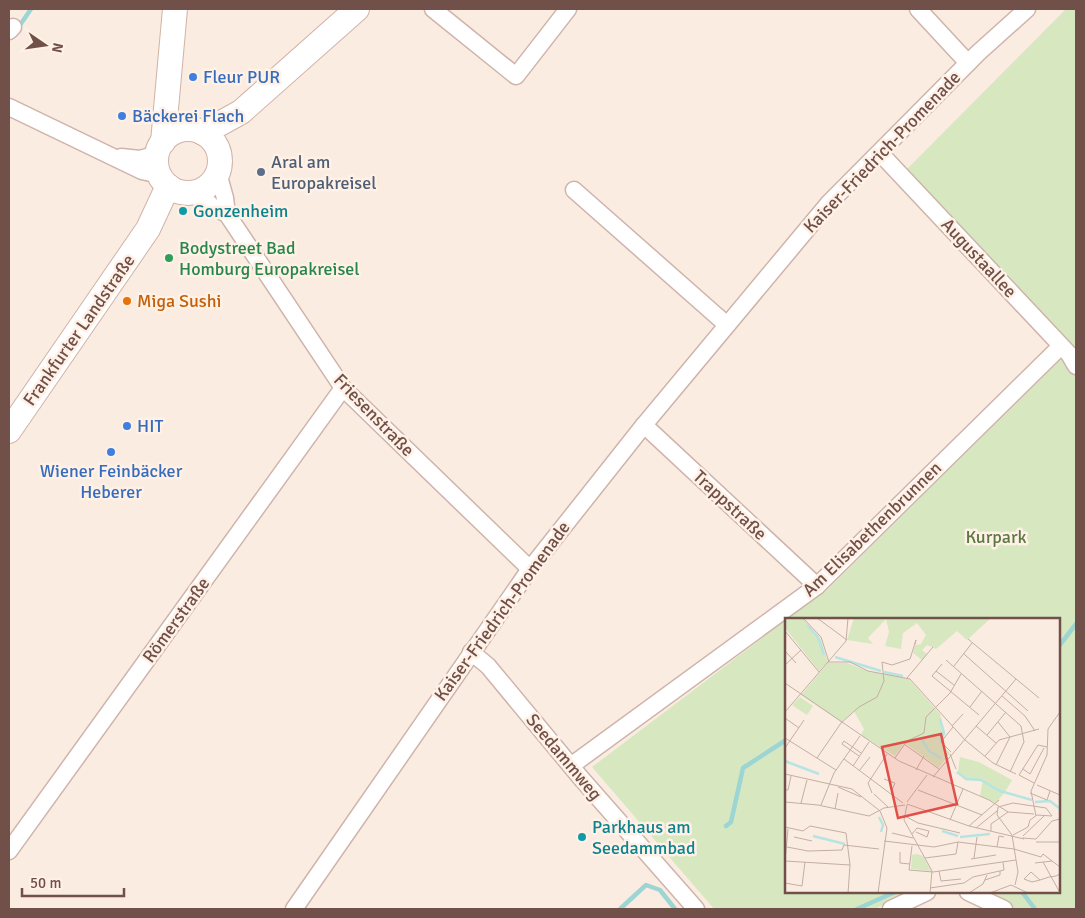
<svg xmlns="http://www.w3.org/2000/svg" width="1085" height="918" viewBox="0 0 1085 918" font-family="Signika,sans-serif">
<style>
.green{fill:#d7e8c0}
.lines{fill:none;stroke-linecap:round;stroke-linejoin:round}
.stream{stroke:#9dd5d4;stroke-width:4.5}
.street-casing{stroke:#ceb4ab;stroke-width:19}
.secondary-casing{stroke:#d1b3a8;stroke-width:26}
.street{stroke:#fff;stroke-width:16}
.secondary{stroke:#fff;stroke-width:24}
.shop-dot{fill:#3f7fe0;stroke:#fff1e6;stroke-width:2}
.service-dot{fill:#5c6f8a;stroke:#fff1e6;stroke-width:2}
.culture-dot{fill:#0f9aa8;stroke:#fff1e6;stroke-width:2}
.leisure-dot{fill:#2e9e5b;stroke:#fff1e6;stroke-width:2}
.food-dot{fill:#e8710a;stroke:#fff1e6;stroke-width:2}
.labels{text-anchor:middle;stroke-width:5;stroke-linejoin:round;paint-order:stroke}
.shop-label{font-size:18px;fill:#366cbe;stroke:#fff1e6;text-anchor:start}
.street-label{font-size:18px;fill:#715049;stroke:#fff1e6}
.service-label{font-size:18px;fill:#4e5e75;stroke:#fff1e6;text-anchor:start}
.culture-label{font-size:18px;fill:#0d838f;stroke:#fff1e6;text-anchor:start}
.leisure-label{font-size:18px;fill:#27864d;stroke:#fff1e6;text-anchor:start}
.food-label{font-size:18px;fill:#c56008;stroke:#fff1e6;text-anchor:start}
.park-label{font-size:18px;fill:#5b7742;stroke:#fff1e6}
.inset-river{fill:none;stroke:#b6e4e2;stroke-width:2.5}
.inset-road{fill:none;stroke:#c4aea4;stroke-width:1}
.view{fill:#e24f49;fill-opacity:0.15;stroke:#e24f49;stroke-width:2.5}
.inset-edge{fill:none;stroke:#715049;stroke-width:2.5}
</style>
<rect width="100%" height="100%" fill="#fbece1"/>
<g class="green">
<polygon points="1066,9 1076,9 1076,909 1011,909 987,892 1059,892 1059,619 787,619 826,591 1072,348 906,170"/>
<polygon points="786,620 786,892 909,892 875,909 714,909 592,767"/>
</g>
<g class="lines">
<g class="stream">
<polyline points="18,28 31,9"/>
<polyline points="1059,646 1076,624"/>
<polyline points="726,826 731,822 743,768 786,740"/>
<polyline points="1022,892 1035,909"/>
<polyline points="620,909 646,885 660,890 675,909"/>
<polyline points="857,909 895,892"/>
</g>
<g class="street-casing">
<g id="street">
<polyline points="433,9 516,76 568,9"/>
<polyline points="918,9 968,63"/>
<polyline points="9,31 13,27"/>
<polyline points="9,107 142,171 160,175"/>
<polyline points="880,153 1069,354 1076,366"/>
<polyline points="121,157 140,159 157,154"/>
<polyline points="218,173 225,198 227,214 343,388 530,569"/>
<polyline points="574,190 727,325"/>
<polyline points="197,192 213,207 227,214"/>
<polyline points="644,425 817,586"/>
<polyline points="471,652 488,666 580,777 696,909"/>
<polyline points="572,765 817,586 1061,346"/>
<polyline points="9,851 343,388"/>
<polyline points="968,892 1004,909"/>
<polyline points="294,909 530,569 644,425 828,204 978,53 1027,9"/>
<polyline points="891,909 927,892"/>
</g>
</g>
<g class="secondary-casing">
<g id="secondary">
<circle cx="188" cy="161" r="32"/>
<polyline points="203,133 241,112 357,9"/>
<polyline points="163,142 175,9"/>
<polyline points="9,431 148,229 168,186"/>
</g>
</g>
<use href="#street" class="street"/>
<use href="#secondary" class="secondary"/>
</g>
<g class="shop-dot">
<circle cx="193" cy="77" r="5"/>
<circle cx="122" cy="116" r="5"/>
<circle cx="127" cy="426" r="5"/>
<circle cx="111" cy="452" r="5"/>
</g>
<circle class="service-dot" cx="261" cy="172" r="5"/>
<g class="culture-dot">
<circle cx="183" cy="211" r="5"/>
<circle cx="582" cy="837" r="5"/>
</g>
<circle class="leisure-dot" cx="169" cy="258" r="5"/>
<circle class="food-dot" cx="127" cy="301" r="5"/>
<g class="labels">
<g class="shop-label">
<text x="203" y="83">Fleur PUR</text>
<text x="132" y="122">Bäckerei Flach</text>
<text x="137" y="432">HIT</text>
<text x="111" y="477" text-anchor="middle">Wiener Feinbäcker<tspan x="111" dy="21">Heberer</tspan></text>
</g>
<g class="street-label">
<text transform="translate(882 152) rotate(-46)" y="6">Kaiser-Friedrich-Promenade</text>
<text transform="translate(979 258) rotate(47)" y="6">Augustaallee</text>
<text transform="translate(79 330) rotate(-55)" y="6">Frankfurter Landstraße</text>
<text transform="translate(374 415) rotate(46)" y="6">Friesenstraße</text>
<text transform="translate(730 505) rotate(43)" y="6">Trappstraße</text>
<text transform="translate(872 529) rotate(-44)" y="6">Am Elisabethenbrunnen</text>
<text transform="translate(502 611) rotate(-54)" y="6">Kaiser-Friedrich-Promenade</text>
<text transform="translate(176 620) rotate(-54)" y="6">Römerstraße</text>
<text transform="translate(564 757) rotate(50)" y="6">Seedammweg</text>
</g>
<g class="service-label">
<text x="271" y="168">Aral am<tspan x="271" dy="21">Europakreisel</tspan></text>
</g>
<g class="culture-label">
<text x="193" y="217">Gonzenheim</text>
<text x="592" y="833">Parkhaus am<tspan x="592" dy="21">Seedammbad</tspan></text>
</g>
<g class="leisure-label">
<text x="179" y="254">Bodystreet Bad<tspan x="179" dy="21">Homburg Europakreisel</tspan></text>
</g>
<g class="food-label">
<text x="137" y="307">Miga Sushi</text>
</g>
<g class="park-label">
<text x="996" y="543">Kurpark</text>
</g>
</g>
<g transform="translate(785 618)">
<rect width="275" height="275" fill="#fbece1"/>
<path d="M 0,0 L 18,0 L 36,22 L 43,44 L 34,53 L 0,10 ZM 69,0 L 206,0 L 182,22 L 172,13 L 151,31 L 142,27 L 137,32 L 142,36 L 137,42 L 128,35 L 130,27 L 136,26 L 141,17 L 132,5 L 118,15 L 116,31 L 100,28 L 104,14 L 101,1 L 83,20 L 88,26 L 62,22 ZM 43,45 L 62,45 L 83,53 L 124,61 L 155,96 L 160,116 L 157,127 L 165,135 L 154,150 L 120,125 L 110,138 L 76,117 L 79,111 L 69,93 L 56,104 L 16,77 ZM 15,79 L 28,88 L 22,97 L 7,87 ZM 175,139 L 194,144 L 227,162 L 220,174 L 215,173 L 219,175 L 211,185 L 195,178 L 198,161 L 182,161 L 173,153 ZM 132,236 L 138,238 L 146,253 L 126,251 L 127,237 Z" fill="#d7e8c0"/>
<path class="inset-river" d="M 22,7 L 33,19 L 39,37M 50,39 L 96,53M 99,54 L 118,58M 155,101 L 159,115 L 155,123M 136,120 L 144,133 L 156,140M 0,143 L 34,156M 172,154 L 181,161 L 196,162 L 215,173 L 247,182M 250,184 L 265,183 L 274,190M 94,199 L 98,207 L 96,214M 157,213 L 173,218M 28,218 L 60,226M 175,219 L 205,216"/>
<path class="inset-road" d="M 18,0 L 36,19 L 44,44M 32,0 L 62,22M 0,13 L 34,54M 183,21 L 254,80M 0,33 L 11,45M 179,36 L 243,93M 161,42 L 236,108 L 239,124 L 225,154M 43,44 L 65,44 L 83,53 L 125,61 L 180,122 L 208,145 L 231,156M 157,46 L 147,58 L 194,97M 0,47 L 16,32M 169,48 L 187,25M 151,53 L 169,67M 122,60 L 148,29M 0,65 L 114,143 L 204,182 L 223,194 L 249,196M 217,78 L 240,98 L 250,113M 185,89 L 197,73M 0,94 L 61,23 L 63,0M 0,100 L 14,110M 167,108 L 178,96M 191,108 L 211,125M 202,117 L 221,94M 0,120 L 51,152M 119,126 L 154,151M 0,130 L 19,102M 166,134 L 156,124 L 168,109M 165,136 L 171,151M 74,138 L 57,126 L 59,123 L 76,135M 200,138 L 214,122 L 254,111M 32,140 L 56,105 L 74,89 L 92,79 L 99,63 L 97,44 L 107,47 L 125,41 L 131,22 L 130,26M 110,140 L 122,123 L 139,115 L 141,99 L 165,75 L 176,56M 59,141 L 118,185M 211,147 L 225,119 L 213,104M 68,148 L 84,124M 238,151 L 245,156 L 259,130M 131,152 L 139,138M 74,153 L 85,139M 0,156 L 67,171 L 95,193 L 102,210 L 93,275M 148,159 L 231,61M 99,161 L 110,165 L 107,172M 249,165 L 234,157 L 253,127 L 262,129M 252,167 L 275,177M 53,169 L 76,179M 0,172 L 3,172 L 6,158M 133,172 L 197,197M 87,175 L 83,165 L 102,136M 245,175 L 262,182 L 265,173M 89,176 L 103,189M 0,184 L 33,187 L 84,198 L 99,190 L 120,187M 122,184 L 142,157M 16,185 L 22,162M 122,186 L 184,208 L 239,221M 36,187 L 49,155 L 75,118M 122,187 L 119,202 L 147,253 L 145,275M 213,189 L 212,197 L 227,217 L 233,254 L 230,267M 213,189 L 228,185 L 261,190 L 267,198M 50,191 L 53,175M 120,198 L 133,205 L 175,215M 251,198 L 246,173 L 262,137 L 263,111 L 275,94M 165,202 L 178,171M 184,208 L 214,182M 0,209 L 18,213 L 25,208 L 61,215 L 65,247 L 63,275M 191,210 L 212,193M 206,213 L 206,206 L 223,194M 107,215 L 128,220M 127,216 L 132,210 L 144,213 L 142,219 L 131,214M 228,217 L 243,209 L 245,202 L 252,197 L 267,198M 238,218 L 260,197M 9,219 L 27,223M 237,220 L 251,221 L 267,203 L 275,201M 99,223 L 149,229 L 173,224 L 229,231 L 256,239 L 258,236 L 275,249M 251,224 L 275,224M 127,228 L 124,252 L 148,254 L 231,242M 2,229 L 23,233 L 57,232 L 59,227 L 94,231M 212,229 L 214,218 L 219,219M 115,234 L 115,245 L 125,246M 140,240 L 171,236 L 173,224M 189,240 L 192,219M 186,241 L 211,237M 0,243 L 65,247M 0,243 L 3,211M 258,244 L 274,273M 250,245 L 267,243M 154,253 L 156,263 L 176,261M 200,262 L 215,257 L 215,253M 255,262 L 246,254 L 239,261 L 247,264 L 255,262 L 264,259 L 271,258 L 275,256M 0,265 L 17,268 L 20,244M 145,270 L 179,265 L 188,259 L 219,252 L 218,244M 184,275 L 198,266 L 202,257M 205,275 L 226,267 L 243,275"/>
<path class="view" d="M 156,116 L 172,186 L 113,200 L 97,129 Z"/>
<rect width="275" height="275" class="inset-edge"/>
</g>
<rect width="1085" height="918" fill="none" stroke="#715049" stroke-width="20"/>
<g transform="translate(45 45) rotate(103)" stroke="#fff1e6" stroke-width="4" paint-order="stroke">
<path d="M0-4L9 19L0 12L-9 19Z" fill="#715049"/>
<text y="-8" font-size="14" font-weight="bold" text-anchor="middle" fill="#715049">N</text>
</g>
<path d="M22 888v8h102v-8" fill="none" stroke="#715049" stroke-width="2.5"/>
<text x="30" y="888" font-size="15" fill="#715049" stroke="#fff1e6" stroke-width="4" paint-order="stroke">50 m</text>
</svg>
